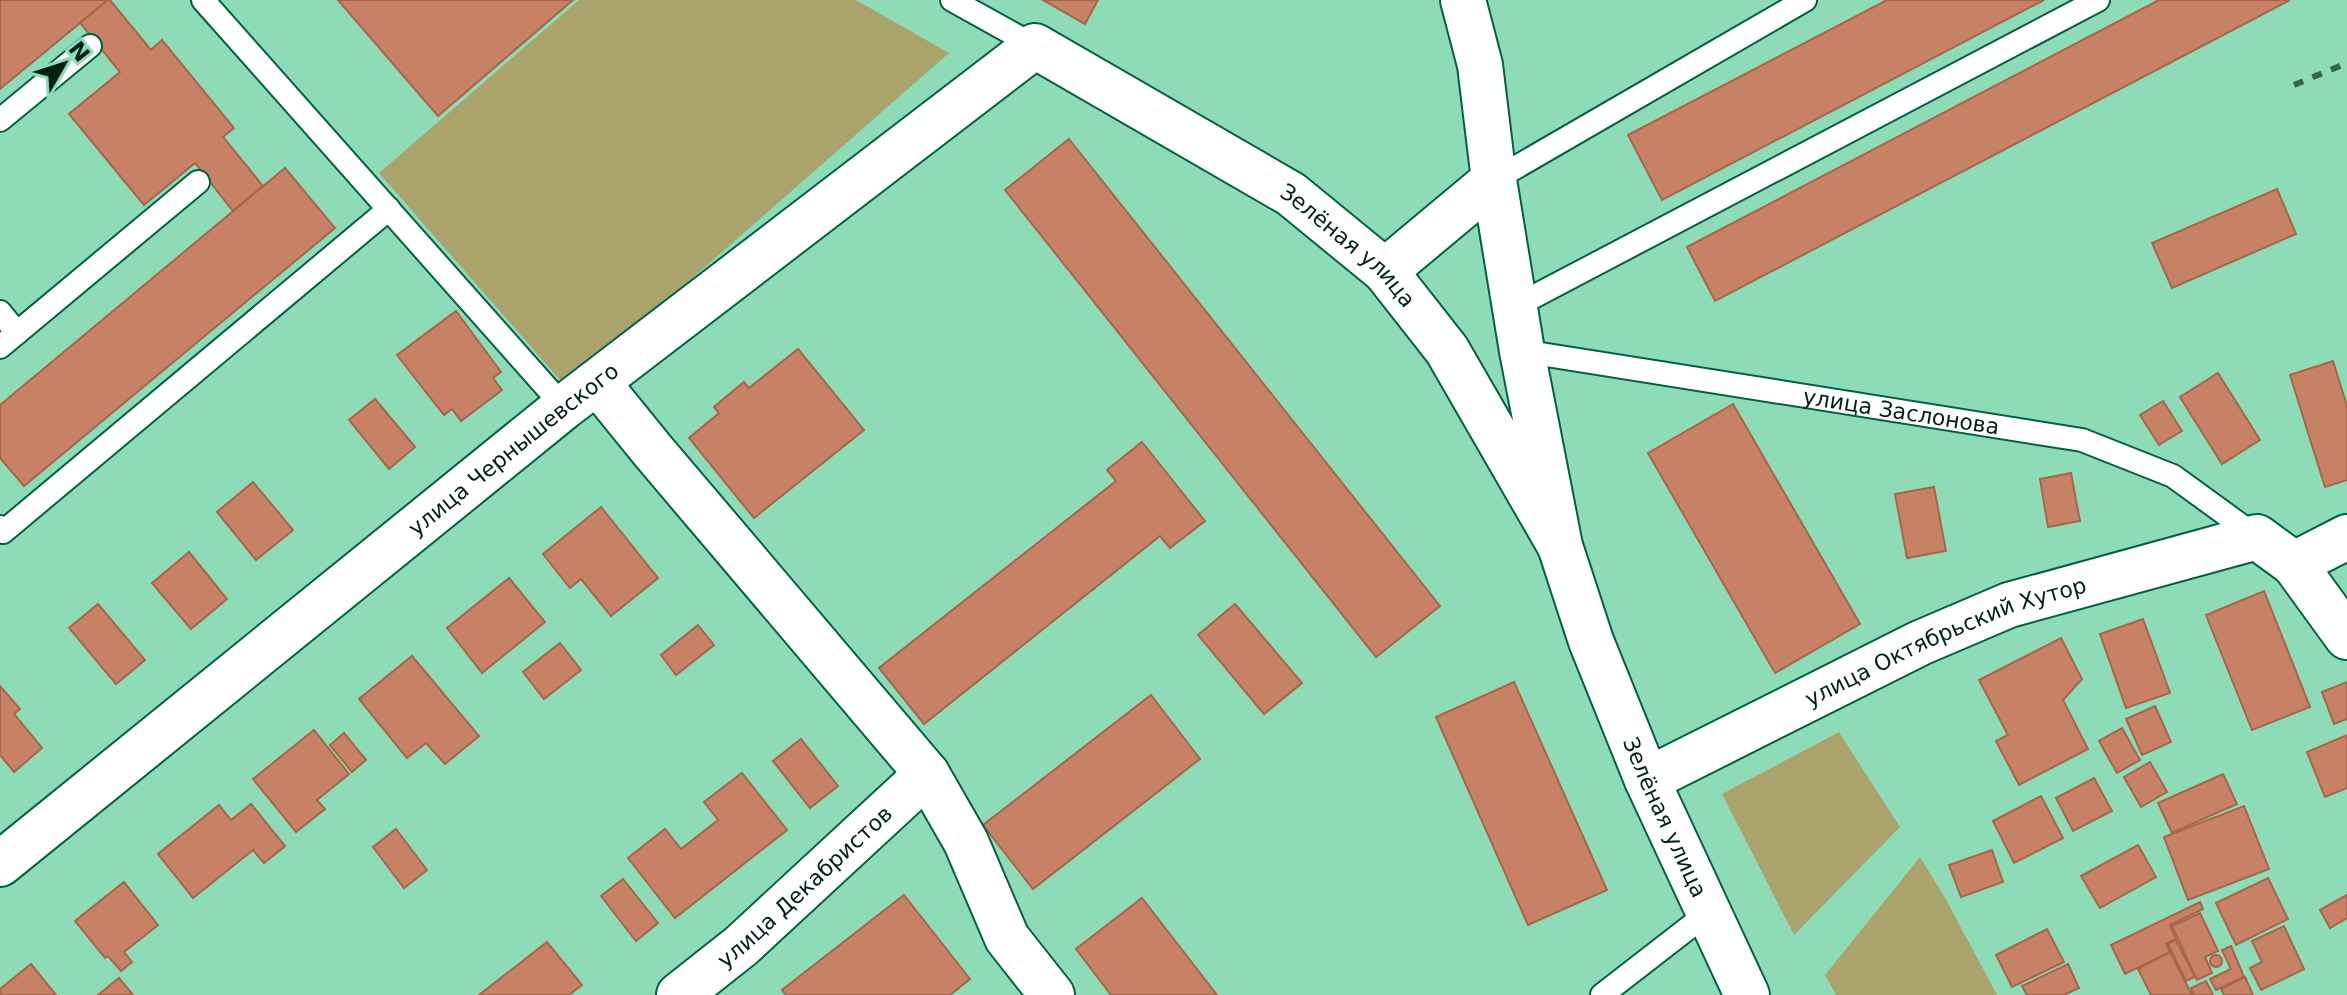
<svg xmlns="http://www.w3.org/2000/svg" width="2347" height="995" viewBox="0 0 2347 995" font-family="'DejaVu Sans',sans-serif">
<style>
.green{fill:#aaa46c}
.building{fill:#c78266;stroke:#a7654a;stroke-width:2}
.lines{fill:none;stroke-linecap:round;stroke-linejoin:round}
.lane-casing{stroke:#026142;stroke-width:26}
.street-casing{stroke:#026142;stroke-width:48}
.lane{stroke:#fff;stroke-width:22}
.street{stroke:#fff;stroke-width:44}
.rail{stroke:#366751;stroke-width:6;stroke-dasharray:10 10;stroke-linecap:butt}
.labels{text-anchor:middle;stroke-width:6;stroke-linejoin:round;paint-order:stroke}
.street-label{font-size:22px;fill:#002013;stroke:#8edcb7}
</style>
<rect width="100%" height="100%" fill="#8edcb7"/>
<g class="green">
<polygon points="579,0 856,0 949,53 567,388 379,173"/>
<polygon points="1839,732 1900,827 1794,935 1722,794"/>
<polygon points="1920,857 1944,896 1997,995 1836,995 1825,975"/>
</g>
<g class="building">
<polygon points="0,0 108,0 0,89"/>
<polygon points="108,0 110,0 151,50 162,40 234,128 223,137 263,186 233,211 195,163 144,205 69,114 120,72 80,23"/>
<polygon points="338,0 573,0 438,116"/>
<polygon points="1043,0 1098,0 1085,24"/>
<polygon points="1887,0 2044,0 1662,200 1628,135"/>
<polygon points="2159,0 2290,0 1715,301 1687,247"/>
<polygon points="1069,139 1440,606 1376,657 1005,190"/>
<polygon points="285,168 335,228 24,486 0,458 0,405"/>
<polygon points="2277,189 2296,234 2172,288 2152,243"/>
<polygon points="456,311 501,372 493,378 502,390 461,421 452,409 444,415 397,355"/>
<polygon points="798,349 864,430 754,518 689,438 719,413 714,407 744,382 749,388"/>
<polygon points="2333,361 2347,406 2347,480 2325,487 2290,375"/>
<polygon points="2218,373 2260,440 2222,464 2180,397"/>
<polygon points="375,399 415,447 389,469 349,420"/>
<polygon points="2163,401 2182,431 2159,445 2140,415"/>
<polygon points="1733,404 1860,624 1775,673 1648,453"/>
<polygon points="1142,442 1205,521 1170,548 1160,536 924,724 879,668 1116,481 1107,470"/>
<polygon points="2071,473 2080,521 2048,527 2040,479"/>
<polygon points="253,482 293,530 256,560 217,512"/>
<polygon points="1934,487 1946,551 1907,558 1895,494"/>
<polygon points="601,507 658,578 611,616 581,579 570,588 543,554"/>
<polygon points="189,552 227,599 191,629 152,583"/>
<polygon points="509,578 545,622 482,673 447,628"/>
<polygon points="2264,591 2310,707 2252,730 2206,615"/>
<polygon points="98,604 145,660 116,684 69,628"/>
<polygon points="1235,604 1302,683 1264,714 1198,635"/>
<polygon points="2143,619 2170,693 2126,708 2100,634"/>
<polygon points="698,625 714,645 676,675 661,655"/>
<polygon points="2061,638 2082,679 2063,700 2088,749 2019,785 1996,741 2008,735 1979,680"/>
<polygon points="560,643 581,670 544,699 523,672"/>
<polygon points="412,656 479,736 445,764 426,743 407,758 359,699"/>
<polygon points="1514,682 1607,890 1528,925 1436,717"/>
<polygon points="2347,682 2347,719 2334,724 2322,692"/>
<polygon points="0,686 20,709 14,714 42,748 14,772 0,755"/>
<polygon points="1151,695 1200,759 1033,889 983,825"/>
<polygon points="2155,706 2171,742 2142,755 2126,719"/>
<polygon points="2122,728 2140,760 2117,773 2099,741"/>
<polygon points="314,730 349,774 317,800 325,809 296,832 253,779"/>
<polygon points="344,733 366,760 352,772 330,745"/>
<polygon points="2347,735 2347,788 2325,797 2307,752"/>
<polygon points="801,739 838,786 810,808 773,761"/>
<polygon points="2150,762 2167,792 2141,807 2124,777"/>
<polygon points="742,773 787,830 675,918 628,858 665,829 681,849 718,820 704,802"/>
<polygon points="2223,774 2237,804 2172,833 2158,803"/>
<polygon points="2094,778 2112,811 2073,831 2056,798"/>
<polygon points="2041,796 2063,838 2014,863 1993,821"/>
<polygon points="251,804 285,846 264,863 253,850 193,898 158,854 219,805 231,820"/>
<polygon points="2244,806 2269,869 2188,900 2164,837"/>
<polygon points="396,829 427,870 404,888 373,847"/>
<polygon points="2138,845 2156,877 2100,908 2081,876"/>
<polygon points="1992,850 2003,882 1961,897 1949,865"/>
<polygon points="2268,878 2288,919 2236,945 2216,903"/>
<polygon points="623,879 658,923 636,941 601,896"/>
<polygon points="124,882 158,925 124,952 132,962 121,971 108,956 105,958 75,921"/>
<polygon points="904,895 970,979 950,995 786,995 782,990"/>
<polygon points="2347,895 2347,918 2330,928 2320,910"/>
<polygon points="1142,898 1217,995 1111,995 1076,949"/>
<polygon points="2200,902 2203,909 2170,925 2176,939 2166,944 2170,952 2125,974 2111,945"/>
<polygon points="2200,913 2218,951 2205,957 2212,973 2197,980 2172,926"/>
<polygon points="2284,926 2304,969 2261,990 2250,968 2262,962 2252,941"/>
<polygon points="2047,929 2064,962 2012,987 1996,955"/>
<polygon points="2176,940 2195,977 2186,981 2168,944"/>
<polygon points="547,942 582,985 569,995 479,995"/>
<polygon points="2231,946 2244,977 2216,990 2210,979 2231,969 2222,950"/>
<polygon points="2170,952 2192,995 2151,995 2138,969"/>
<circle cx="2216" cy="961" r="6"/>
<polygon points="31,964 56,995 0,995 0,989"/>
<polygon points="2068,964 2079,988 2064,995 2027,995 2022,986"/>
<polygon points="2245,977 2253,995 2224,995 2221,989"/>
<polygon points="119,978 133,995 98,995"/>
<polygon points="2206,981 2213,995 2194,995 2191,988"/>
</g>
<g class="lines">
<g class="lane-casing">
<g id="lane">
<polyline points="203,0 564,407"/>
<polyline points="952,0 1035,46"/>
<polyline points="0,120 90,46"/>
<polyline points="1494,180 1805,0"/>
<polyline points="1514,307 2098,0"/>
<polyline points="0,312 17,333"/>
<polyline points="0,347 198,182"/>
<path id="s1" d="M 1522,351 L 2082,440 L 2173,476 L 2257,537"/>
<polyline points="0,527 3,532 389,209"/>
<polyline points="1602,995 1709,912"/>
</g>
</g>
<g class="street-casing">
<g id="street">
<path id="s2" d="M 1463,0 L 1480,65 L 1494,180 L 1522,351 L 1560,546 L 1591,641 L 1647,780 L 1747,995"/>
<polyline points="1385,271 1494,180"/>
<polyline points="597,382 653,451 927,774 966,842 1007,938 1052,995"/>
<polyline points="2294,564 2347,537"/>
<path id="s3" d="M 1647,780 L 1920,643 L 2009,605 L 2257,537 L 2294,564 L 2347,637"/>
<path id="s4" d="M 0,864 L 564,407 L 1035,46 L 1291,194 L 1385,271 L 1447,350 L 1560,546"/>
<path id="s5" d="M 679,995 L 741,946 L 927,774"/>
</g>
</g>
<use href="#lane" class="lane"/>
<use href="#street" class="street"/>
<polyline class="rail" points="2294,85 2347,63"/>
</g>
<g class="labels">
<g class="street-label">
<text dy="8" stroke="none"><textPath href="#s4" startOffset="1692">Зелёная улица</textPath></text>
<text dy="8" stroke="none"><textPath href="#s1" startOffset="384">улица Заслонова</textPath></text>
<text dy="8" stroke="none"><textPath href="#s4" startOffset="660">улица Чернышевского</textPath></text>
<text dy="8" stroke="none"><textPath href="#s3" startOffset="330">улица Октябрьский Хутор</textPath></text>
<text dy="8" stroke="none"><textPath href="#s2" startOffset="846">Зелёная улица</textPath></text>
<text dy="8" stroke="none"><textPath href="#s5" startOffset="166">улица Декабристов</textPath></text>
</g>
</g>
<g transform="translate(64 64) rotate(51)" stroke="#8edcb7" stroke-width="6" paint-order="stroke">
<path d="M0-6L14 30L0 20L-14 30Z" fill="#002013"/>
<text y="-12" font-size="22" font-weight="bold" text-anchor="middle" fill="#002013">N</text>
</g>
</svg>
